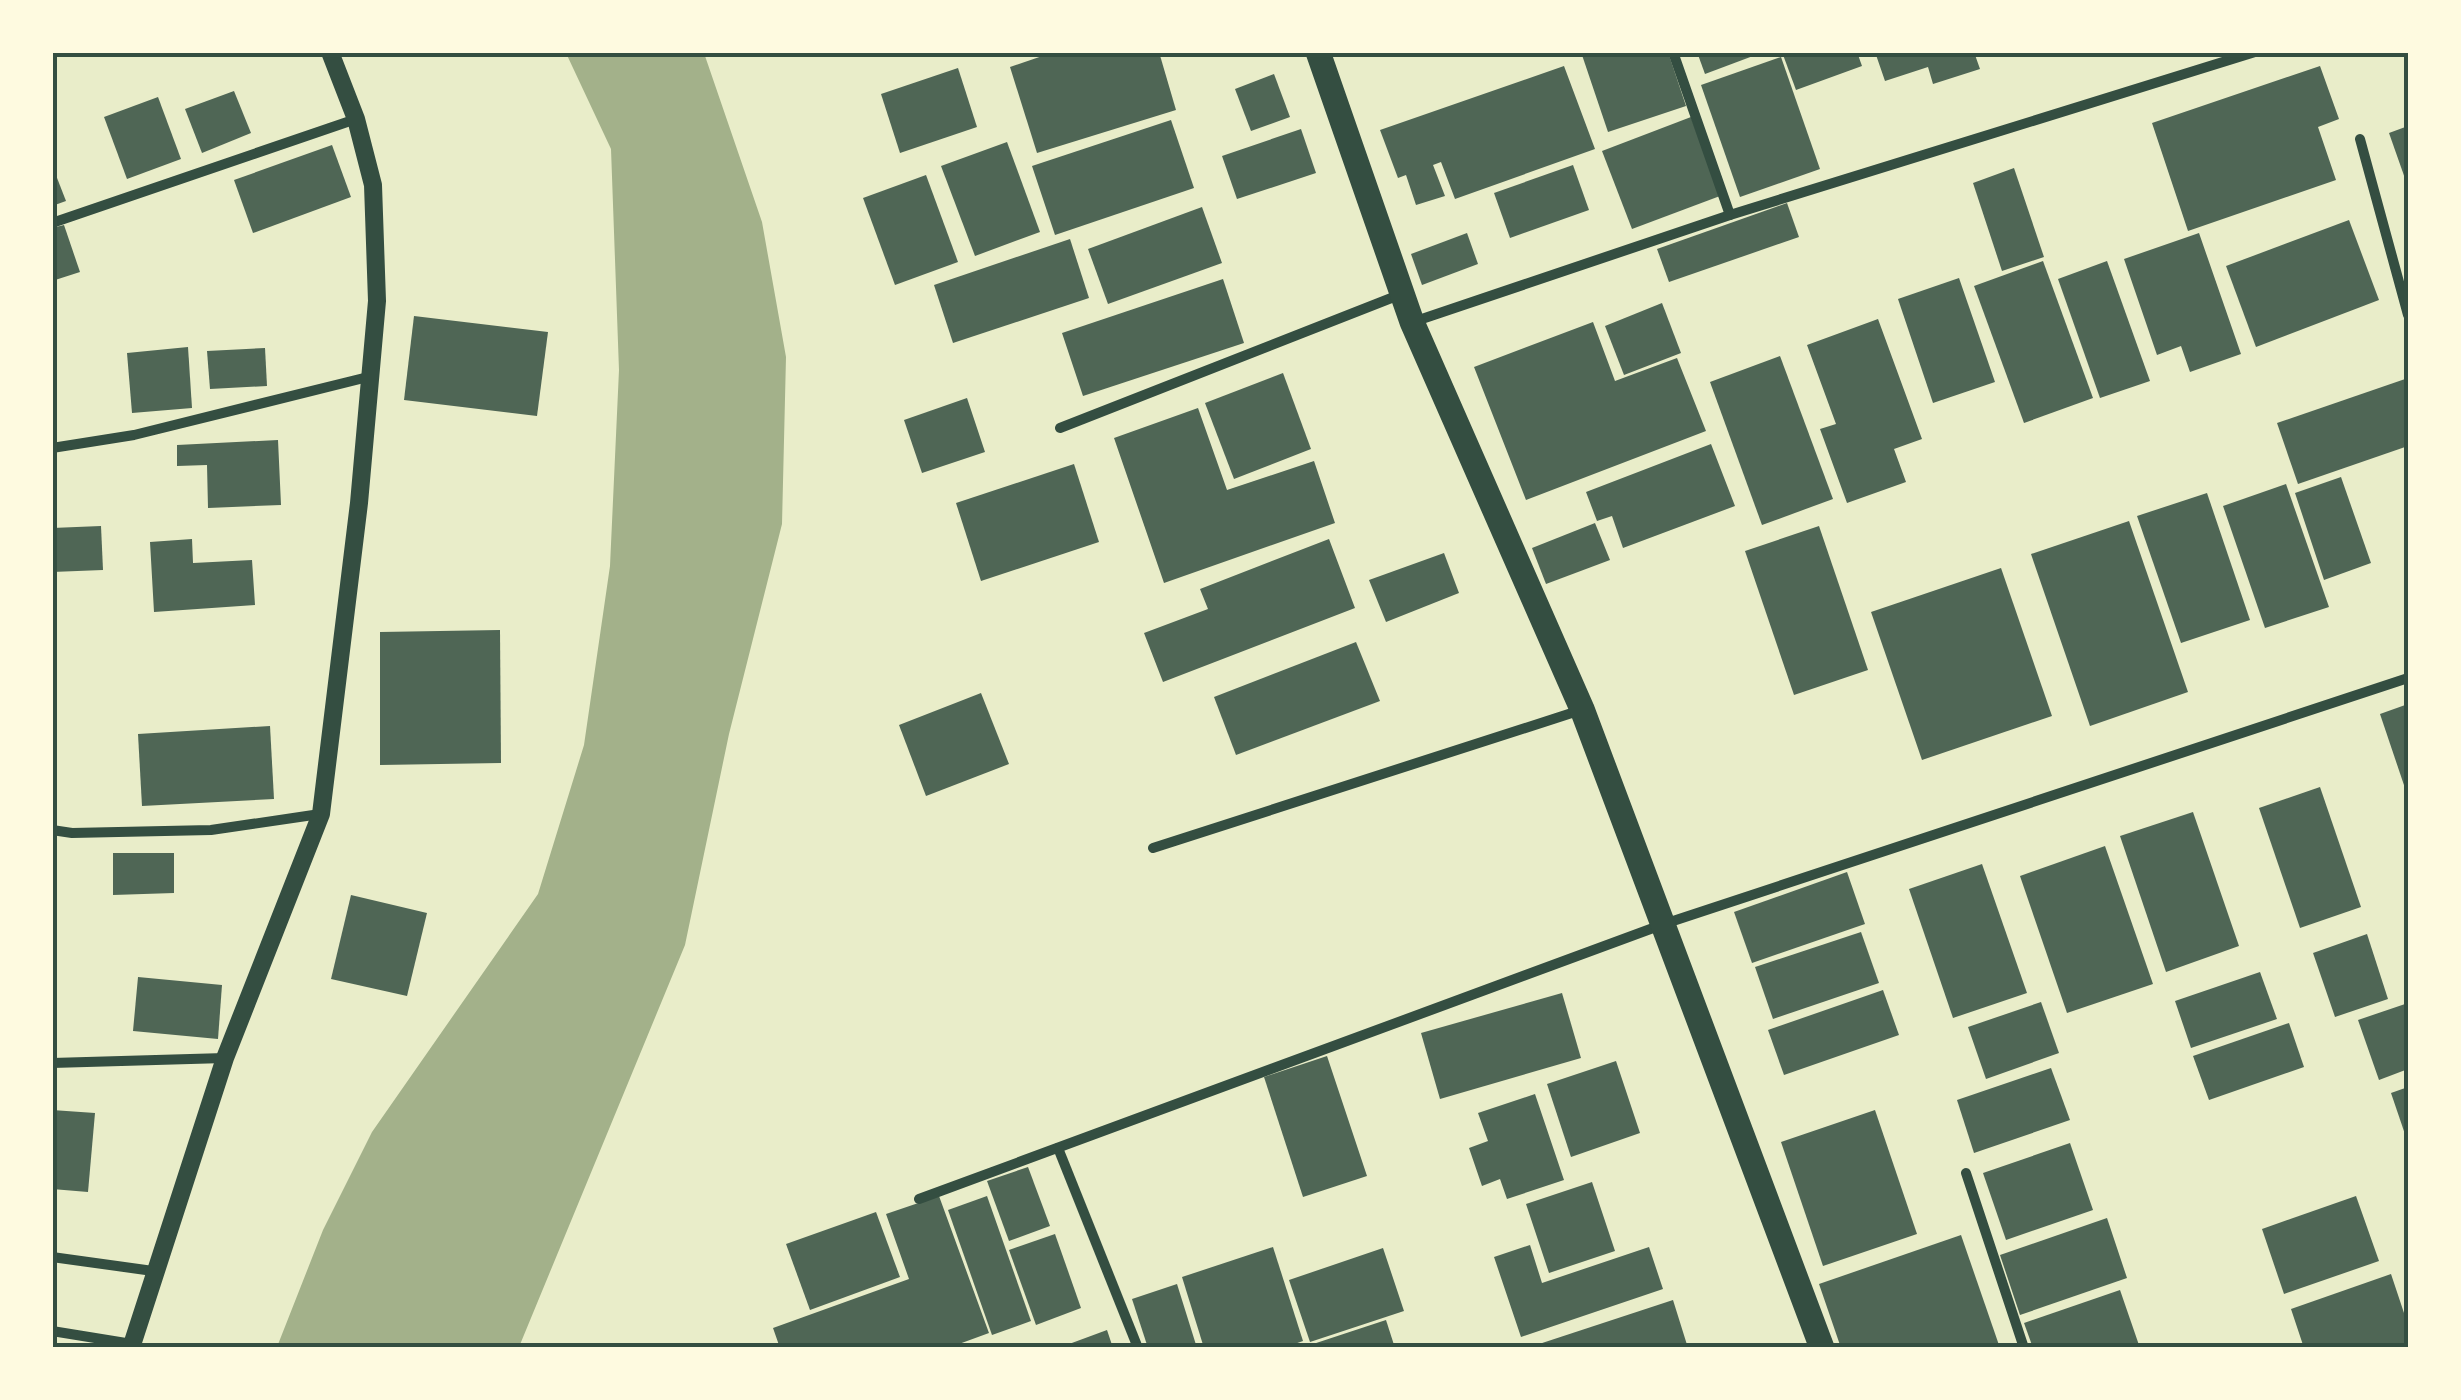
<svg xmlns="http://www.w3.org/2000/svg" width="2461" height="1400" viewBox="0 0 2461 1400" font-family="Overpass,sans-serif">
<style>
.water{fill:#a3b18a}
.building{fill:#4f6655}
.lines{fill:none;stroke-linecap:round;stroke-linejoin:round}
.minor{stroke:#344e41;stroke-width:10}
.tertiary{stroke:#344e41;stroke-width:18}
.primary{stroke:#344e41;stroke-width:25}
.neatline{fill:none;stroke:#344e41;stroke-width:4}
</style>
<rect width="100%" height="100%" fill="#e9edc9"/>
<polygon class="water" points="566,53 704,53 762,222 786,357 782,524 729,734 685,945 519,1347 277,1347 323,1230 372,1132 538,894 584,745 610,566 619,370 611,149"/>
<g class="building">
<polygon points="1054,52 1159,52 1176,110 1037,153 1010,67"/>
<polygon points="1581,52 1668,52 1686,106 1608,132"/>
<polygon points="1697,52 1761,52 1761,53 1705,74"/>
<polygon points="1782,52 1857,52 1862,66 1796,90"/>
<polygon points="1875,52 1974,52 1980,69 1933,84 1928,67 1885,81"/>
<polygon points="1781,57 1820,169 1740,197 1701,85"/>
<polygon points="1564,66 1595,149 1455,199 1441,162 1433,165 1445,196 1416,205 1406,175 1398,178 1380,130"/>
<polygon points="2320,66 2339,119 2318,127 2336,180 2188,231 2152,123"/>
<polygon points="958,68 977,127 900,153 881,94"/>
<polygon points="1274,74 1290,117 1251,131 1235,89"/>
<polygon points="234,91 251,133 202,153 185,109"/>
<polygon points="158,97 181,159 127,179 104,117"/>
<polygon points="1691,117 1720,196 1632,229 1602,151"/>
<polygon points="1171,120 1194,188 1055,235 1032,166"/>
<polygon points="2408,126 2408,187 2389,133"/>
<polygon points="1301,129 1316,173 1237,199 1222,156"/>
<polygon points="1007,142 1040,232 975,256 941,166"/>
<polygon points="332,145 351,197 253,233 234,180"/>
<polygon points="52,165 66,201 52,206"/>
<polygon points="1573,165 1589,210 1510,238 1494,193"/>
<polygon points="2014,168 2044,257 2002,271 1973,183"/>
<polygon points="926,175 958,262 895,285 863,198"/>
<polygon points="1787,203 1799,237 1669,282 1657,249"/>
<polygon points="1202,207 1222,263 1108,304 1088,249"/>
<polygon points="2349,220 2379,300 2256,347 2226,266"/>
<polygon points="64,225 80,272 52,281 52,228"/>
<polygon points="1467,233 1478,264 1422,285 1411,254"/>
<polygon points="2199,233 2241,354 2190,372 2181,346 2157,355 2124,259"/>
<polygon points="1070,239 1089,298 953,343 934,285"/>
<polygon points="2043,261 2093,398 2024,423 1974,286"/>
<polygon points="2107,261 2150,381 2100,398 2058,279"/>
<polygon points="1959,278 1995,382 1933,403 1898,299"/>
<polygon points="1223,279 1244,343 1083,396 1062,333"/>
<polygon points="1662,303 1681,353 1624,375 1605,326"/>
<polygon points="414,316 548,332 537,416 404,400"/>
<polygon points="1878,319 1922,439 1894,449 1906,482 1847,503 1820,429 1836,424 1807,345"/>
<polygon points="1593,322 1615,381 1677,358 1706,431 1526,500 1474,367"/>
<polygon points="188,347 192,408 132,413 127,353"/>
<polygon points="265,348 267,386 210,389 207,351"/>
<polygon points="1780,356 1833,499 1762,525 1710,382"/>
<polygon points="1283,373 1311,449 1234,479 1205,403"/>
<polygon points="2408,378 2408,446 2298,484 2277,423"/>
<polygon points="967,398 985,452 922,473 904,420"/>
<polygon points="1198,408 1227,490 1314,461 1335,523 1164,583 1114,438"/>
<polygon points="278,440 281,505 208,508 207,465 177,466 177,445"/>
<polygon points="1711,444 1735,506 1623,548 1612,516 1597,521 1586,492"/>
<polygon points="1074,464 1099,542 981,581 956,503"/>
<polygon points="2341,477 2371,563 2324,580 2295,493"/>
<polygon points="2286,484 2329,607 2265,628 2223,506"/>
<polygon points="2207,493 2250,620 2181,643 2137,516"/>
<polygon points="2129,521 2188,692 2090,726 2031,554"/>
<polygon points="1595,523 1610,560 1546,584 1532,548"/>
<polygon points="101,526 103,570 52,572 52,528"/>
<polygon points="1819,526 1868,670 1794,695 1745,551"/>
<polygon points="192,539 193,563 252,560 255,605 154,612 150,542"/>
<polygon points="1329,539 1355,608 1163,682 1144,633 1208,609 1200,589"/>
<polygon points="1444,553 1459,593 1386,622 1369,580"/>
<polygon points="2001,568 2052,716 1922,760 1871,612"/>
<polygon points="500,630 501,763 380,765 380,632"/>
<polygon points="1356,642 1380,701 1236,755 1214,697"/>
<polygon points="981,693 1009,764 926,796 899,725"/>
<polygon points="2408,704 2408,797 2380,714"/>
<polygon points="270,726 274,799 142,806 138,734"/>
<polygon points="2320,787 2361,907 2300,928 2259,808"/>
<polygon points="2193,812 2239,946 2166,972 2120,836"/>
<polygon points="2105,846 2153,984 2067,1013 2020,876"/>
<polygon points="113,853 174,853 174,893 113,895"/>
<polygon points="1982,864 2027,993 1953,1018 1909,889"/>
<polygon points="1847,872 1865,924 1752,963 1734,912"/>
<polygon points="351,895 427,913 407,996 331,979"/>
<polygon points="1861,932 1879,983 1773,1019 1755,967"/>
<polygon points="2367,934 2388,999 2335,1017 2313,953"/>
<polygon points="2260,972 2277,1019 2191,1048 2175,1001"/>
<polygon points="138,977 222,985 218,1039 133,1031"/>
<polygon points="1883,990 1899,1035 1784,1075 1768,1030"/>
<polygon points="1562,993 1581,1058 1440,1099 1421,1033"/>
<polygon points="2041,1002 2059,1053 1986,1079 1968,1027"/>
<polygon points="2408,1003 2408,1069 2379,1080 2358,1020"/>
<polygon points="2289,1023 2304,1067 2209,1100 2193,1056"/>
<polygon points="1327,1056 1367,1176 1303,1197 1264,1077"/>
<polygon points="1616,1061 1640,1133 1571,1157 1547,1084"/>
<polygon points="2051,1068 2070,1120 1974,1153 1957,1100"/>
<polygon points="2408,1087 2408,1143 2391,1093"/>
<polygon points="1535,1094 1564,1180 1507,1199 1500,1179 1482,1186 1469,1148 1488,1141 1478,1113"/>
<polygon points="52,1110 95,1113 88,1192 52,1189"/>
<polygon points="1875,1110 1917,1234 1823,1266 1781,1142"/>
<polygon points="2070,1143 2093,1210 2006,1240 1983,1173"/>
<polygon points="1028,1167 1050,1226 1009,1241 987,1181"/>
<polygon points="1592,1182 1615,1251 1549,1273 1526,1204"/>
<polygon points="939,1196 989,1333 948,1348 780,1348 773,1328 909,1279 886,1214"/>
<polygon points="987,1196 1031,1321 992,1335 948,1210"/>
<polygon points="2356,1196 2379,1261 2284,1294 2262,1229"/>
<polygon points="876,1212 900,1277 810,1310 786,1244"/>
<polygon points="2107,1218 2127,1278 2020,1315 2000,1255"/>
<polygon points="1055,1234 1081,1308 1036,1325 1009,1250"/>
<polygon points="1961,1235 2000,1348 1841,1348 1819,1284"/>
<polygon points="1530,1245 1542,1283 1649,1247 1663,1289 1521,1337 1494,1257"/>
<polygon points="1273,1247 1303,1341 1283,1348 1204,1348 1182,1277"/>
<polygon points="1383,1248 1404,1311 1310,1342 1289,1280"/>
<polygon points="2391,1274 2408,1325 2408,1348 2304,1348 2291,1309"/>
<polygon points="1177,1284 1197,1348 1148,1348 1132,1299"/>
<polygon points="2120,1290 2140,1348 2033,1348 2024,1323"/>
<polygon points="1673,1300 1688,1348 1530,1348 1530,1347"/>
<polygon points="1386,1320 1395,1348 1304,1348 1304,1347"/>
<polygon points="1107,1330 1113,1348 1061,1348 1061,1347"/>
</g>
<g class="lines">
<g class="minor">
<polyline points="1673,52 1730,215"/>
<polyline points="2360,139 2408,315"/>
<polyline points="52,223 356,119"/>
<polyline points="1413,322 1730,215 2255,52"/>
<polyline points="1060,428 1399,295"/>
<polyline points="52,448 134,435 372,376"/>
<polyline points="52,830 72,833 211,830 320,814"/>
<polyline points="1153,848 1581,710"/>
<polyline points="52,1063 225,1058"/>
<polyline points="1058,1148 1138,1348"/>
<polyline points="1966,1173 2024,1348"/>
<polyline points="919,1199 1664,924 2408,678"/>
<polyline points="52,1257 153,1271"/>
<polyline points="52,1331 132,1344"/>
</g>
<polyline class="tertiary" points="131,1348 225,1058 321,814 359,503 377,301 373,185 356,119 330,52"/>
<polyline class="primary" points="1318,52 1412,322 1582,709 1822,1348"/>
</g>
<rect width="2461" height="1400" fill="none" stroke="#fefae0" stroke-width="110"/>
<rect x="55" y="55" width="2351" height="1290" class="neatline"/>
</svg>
